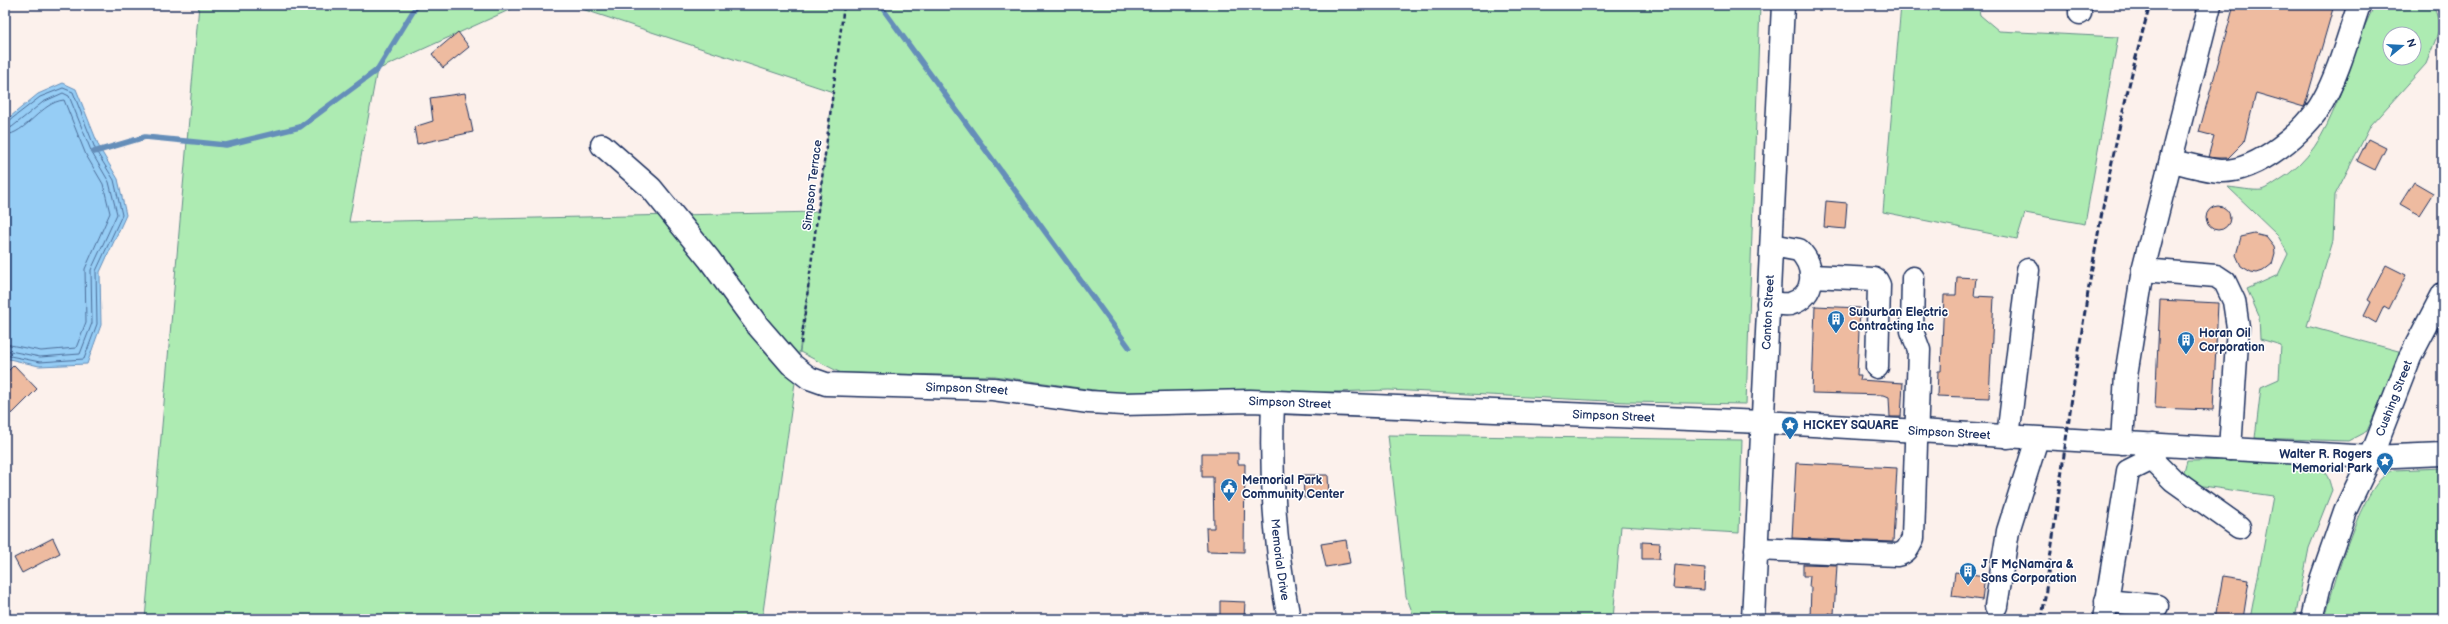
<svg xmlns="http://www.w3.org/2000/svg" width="2448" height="624" viewBox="0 0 2448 624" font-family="'Balsamiq Sans',sans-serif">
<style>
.green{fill:#adebb2;stroke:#648d88;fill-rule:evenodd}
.water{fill:#96cdf5;stroke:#658eb9}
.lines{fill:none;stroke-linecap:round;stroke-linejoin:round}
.shore{stroke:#4c6e9a;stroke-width:1}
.stream{stroke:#658eb9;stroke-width:5.5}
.building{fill:#eebba0;stroke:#1b2f5e}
.minor-casing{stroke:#1b2f5e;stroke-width:25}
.major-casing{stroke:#1b2f5e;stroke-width:25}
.path{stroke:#1b2f5e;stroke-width:2.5;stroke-dasharray:4 3;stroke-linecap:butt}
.minor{stroke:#fff;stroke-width:22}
.major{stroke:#fff;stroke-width:22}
.rail{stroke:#1b2f5e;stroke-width:3;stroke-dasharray:6 3;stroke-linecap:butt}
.labels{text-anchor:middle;stroke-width:3;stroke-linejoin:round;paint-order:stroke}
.street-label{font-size:12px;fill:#1b2f5e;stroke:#fff}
.poi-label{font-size:12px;font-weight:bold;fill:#1b2f5e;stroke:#fff;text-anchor:start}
</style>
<rect width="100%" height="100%" fill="#fcf1ec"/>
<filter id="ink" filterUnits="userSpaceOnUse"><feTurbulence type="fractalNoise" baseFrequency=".025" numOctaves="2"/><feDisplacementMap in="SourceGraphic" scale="8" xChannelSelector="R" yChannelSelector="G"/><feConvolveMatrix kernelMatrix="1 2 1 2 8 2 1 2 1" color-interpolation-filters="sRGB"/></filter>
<g filter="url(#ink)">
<g class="green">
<polygon points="199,5 520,5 377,70 349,222 818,212 833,92 570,5 1760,5 1746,404 1627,402 1389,390 1250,395 1115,393 995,376 841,373 800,352 809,282 762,619 145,619"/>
<polygon points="1901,5 1978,5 1980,15 1999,31 2118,37 2085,224 2025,213 2017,239 1883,212"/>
<path d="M 2375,5 L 2433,5 L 2441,26 L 2426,64 L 2371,125 L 2335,195 L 2333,241 L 2307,326 L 2402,352 L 2367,431 L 2348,441 L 2255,438 L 2261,387 L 2279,379 L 2281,345 L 2260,339 L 2259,316 L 2247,289 L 2278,275 L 2288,254 L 2277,234 L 2228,187 C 2239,188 2252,191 2262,190 C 2267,189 2273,184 2278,181 C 2339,146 2343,62 2375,5 ZM 2390,34 L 2414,34 L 2414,58 L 2390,58 Z"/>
<polygon points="1388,435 1742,440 1739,533 1621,526 1613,619 1415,619 1406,596"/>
<path d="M 2187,461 C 2213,461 2310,456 2325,473 C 2329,477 2330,485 2332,490 L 2309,548 L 2295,619 L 2250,619 L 2273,496 L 2196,485 L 2183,476 Z"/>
<path d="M 2443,468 L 2443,619 L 2325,619 C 2332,589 2363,477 2394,470 Z"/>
</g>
<polygon class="water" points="63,83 76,89 100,149 118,179 126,215 100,272 101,325 87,364 39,366 5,358 5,121 38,94"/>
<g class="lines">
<g class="shore">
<polyline points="5,124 40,97 63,88 73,92 96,151 114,180 122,215 96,271 97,324 84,359 40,362 5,355"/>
<polyline points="5,129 12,127 43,102 63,93 69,96 92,153 109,182 117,214 91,270 92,323 80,354 40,357 5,350"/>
<path d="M 5,135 C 26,134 41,102 64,100 L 86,155 L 103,184 L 110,213 L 85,269 L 86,322 L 76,348 L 41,351 L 5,344"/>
</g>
<g class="stream">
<polyline points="880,5 1129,347"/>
<polyline points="94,152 145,137 226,145 300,127 377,70 417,5"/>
</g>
</g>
<g class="building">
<polygon points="2234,5 2334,5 2305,105 2304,107 2256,93 2244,142 2228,158 2216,158 2208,157 2214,136 2199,132"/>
<polygon points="458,32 469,47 443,68 432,54"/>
<polygon points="465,93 473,132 417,144 414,127 433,121 430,98"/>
<polygon points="2368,139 2386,148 2375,170 2357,161"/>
<polygon points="2414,182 2433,193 2419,215 2400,204"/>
<polygon points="1826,201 1847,203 1845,229 1824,227"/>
<circle cx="2218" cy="218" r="12"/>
<polygon points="2254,234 2266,237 2274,247 2275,253 2272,264 2263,271 2257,273 2251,272 2241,266 2236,255 2241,237"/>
<polygon points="2386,265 2406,275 2389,309 2384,306 2376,323 2364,316 2371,302 2368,300"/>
<polygon points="1957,277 1976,278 1974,296 1994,297 1989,398 1937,396 1938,371 1941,371 1944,295 1956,295"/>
<polygon points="2160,300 2218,303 2213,410 2155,408"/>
<polygon points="1815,306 1860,308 1857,375 1861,375 1860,380 1903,383 1901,417 1890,417 1889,397 1884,395 1812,393"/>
<polygon points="14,365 37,389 12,414 5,407 5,374"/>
<polygon points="1202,453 1238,453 1238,464 1245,464 1244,552 1207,551 1206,528 1214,528 1213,477 1202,477"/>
<polygon points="1796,463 1897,468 1893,542 1792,538"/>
<polygon points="1303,475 1328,475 1329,497 1304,498"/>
<polygon points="53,538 60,553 22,573 14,558"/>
<polygon points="1346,540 1350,563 1326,567 1321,544"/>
<polygon points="1642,542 1660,543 1659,559 1642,559"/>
<polygon points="1803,564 1837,565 1834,614 1828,613 1828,619 1810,619 1811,587 1809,587 1810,576 1803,576"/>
<polygon points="1675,565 1705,568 1704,590 1673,588"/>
<polygon points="1955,572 1985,576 1982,600 1952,596"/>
<polygon points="2223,576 2249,580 2243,619 2215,619"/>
<polygon points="1220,601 1245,602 1244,619 1220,619"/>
</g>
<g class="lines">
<g class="minor-casing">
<g id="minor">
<polyline points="2080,13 2080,5"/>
<path id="s1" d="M 602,145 L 651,188 L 709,259 L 758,326 L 791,364 L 809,378 L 826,384 L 993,389 L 1089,402 L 1123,404 L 1250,401 L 1762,422 L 2371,457 L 2443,454"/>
<path d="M 2171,161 C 2187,164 2205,170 2221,171 C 2257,172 2307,131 2323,101 C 2339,72 2348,37 2359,5"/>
<polyline points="2143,270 2216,276 2225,282 2234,301 2238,327 2230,449"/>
<polyline points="1812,276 1874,279 1877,281 1879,285 1877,367"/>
<path d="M 1768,303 C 1775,303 1783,305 1790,304 C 1817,296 1816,267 1799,250 L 1772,245"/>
<path id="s2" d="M 1273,403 C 1270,476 1275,548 1289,619"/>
<polyline points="2008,437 2028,270"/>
<polyline points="2122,443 2126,375 2143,270 2210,5"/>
<polyline points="2152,459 2173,480 2239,527"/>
<path d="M 1756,549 L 1897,555 C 1907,553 1909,547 1913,538 L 1919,350 L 1912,331 L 1913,278"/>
<polyline points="2106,601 2157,606"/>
<polyline points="1996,606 2008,531 2037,439"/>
<polyline points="2104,619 2128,471 2152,459 2153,444"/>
<path id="s3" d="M 2312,619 L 2321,580 L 2345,511 L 2371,457 L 2410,357 L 2443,294"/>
</g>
</g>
<g class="major-casing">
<g id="major">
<path id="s4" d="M 1753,619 L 1783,5"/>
</g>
</g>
<polyline class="path" points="801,344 844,5"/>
<use href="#minor" class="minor"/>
<use href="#major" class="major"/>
<path class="rail" d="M 2042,619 C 2070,413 2093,206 2150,5"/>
</g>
</g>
<defs>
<g id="building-pin" transform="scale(0.9)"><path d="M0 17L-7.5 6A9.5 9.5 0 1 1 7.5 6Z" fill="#1f6fb2" stroke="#fff"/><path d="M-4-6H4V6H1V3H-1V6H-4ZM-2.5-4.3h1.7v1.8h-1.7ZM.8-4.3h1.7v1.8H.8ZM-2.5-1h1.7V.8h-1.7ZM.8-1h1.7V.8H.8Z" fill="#fff"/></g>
<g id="sight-pin" transform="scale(0.9)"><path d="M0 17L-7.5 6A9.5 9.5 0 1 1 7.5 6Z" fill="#1f6fb2" stroke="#fff"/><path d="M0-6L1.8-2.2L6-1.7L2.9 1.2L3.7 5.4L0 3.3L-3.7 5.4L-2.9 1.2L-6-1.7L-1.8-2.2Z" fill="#fff"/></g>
<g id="civic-pin" transform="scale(0.9)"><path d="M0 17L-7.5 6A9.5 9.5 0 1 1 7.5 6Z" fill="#1f6fb2" stroke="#fff"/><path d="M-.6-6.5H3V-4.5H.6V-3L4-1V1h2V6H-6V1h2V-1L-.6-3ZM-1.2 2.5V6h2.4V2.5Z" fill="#fff"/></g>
</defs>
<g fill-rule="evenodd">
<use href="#building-pin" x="1836" y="319"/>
<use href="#building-pin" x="2186" y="340"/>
<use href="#sight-pin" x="1790" y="425"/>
<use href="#sight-pin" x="2385" y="461"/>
<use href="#civic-pin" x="1229" y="487"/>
<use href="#building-pin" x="1968" y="571"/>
</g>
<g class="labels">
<g class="street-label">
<text transform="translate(812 185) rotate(-83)" y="4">Simpson Terrace</text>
<text dy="4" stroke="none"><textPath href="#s4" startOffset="307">Canton Street</textPath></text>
<text dy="4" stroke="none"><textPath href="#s1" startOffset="472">Simpson Street</textPath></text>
<text dy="4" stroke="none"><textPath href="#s3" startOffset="236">Cushing Street</textPath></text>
<text dy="4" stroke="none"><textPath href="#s1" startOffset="796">Simpson Street</textPath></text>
<text dy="4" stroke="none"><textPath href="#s1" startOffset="1120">Simpson Street</textPath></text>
<text dy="4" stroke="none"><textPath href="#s1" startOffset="1456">Simpson Street</textPath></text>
<text dy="4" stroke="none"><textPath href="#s2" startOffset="157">Memorial Drive</textPath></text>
</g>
<g class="poi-label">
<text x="1849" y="316">Suburban Electric<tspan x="1849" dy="14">Contracting Inc</tspan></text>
<text x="2199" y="337">Horan Oil<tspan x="2199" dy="14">Corporation</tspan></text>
<text x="1803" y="429">HICKEY SQUARE</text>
<text x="2372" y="458" text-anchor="end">Walter R. Rogers<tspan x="2372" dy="14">Memorial Park</tspan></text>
<text x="1242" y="484">Memorial Park<tspan x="1242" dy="14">Community Center</tspan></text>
<text x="1981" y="568">J F McNamara &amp;<tspan x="1981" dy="14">Sons Corporation</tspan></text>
</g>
</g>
<rect width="2448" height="624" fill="none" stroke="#fff" stroke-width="20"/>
<rect x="10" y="10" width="2428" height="604" fill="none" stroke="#1b2f5e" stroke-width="1.5" filter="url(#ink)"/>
<g transform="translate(2402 46) rotate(72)"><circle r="19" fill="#ffffff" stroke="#a4acbf"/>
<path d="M0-3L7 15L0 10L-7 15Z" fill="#1f6fb2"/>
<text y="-6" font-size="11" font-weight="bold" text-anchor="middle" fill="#1b2f5e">N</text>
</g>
</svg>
